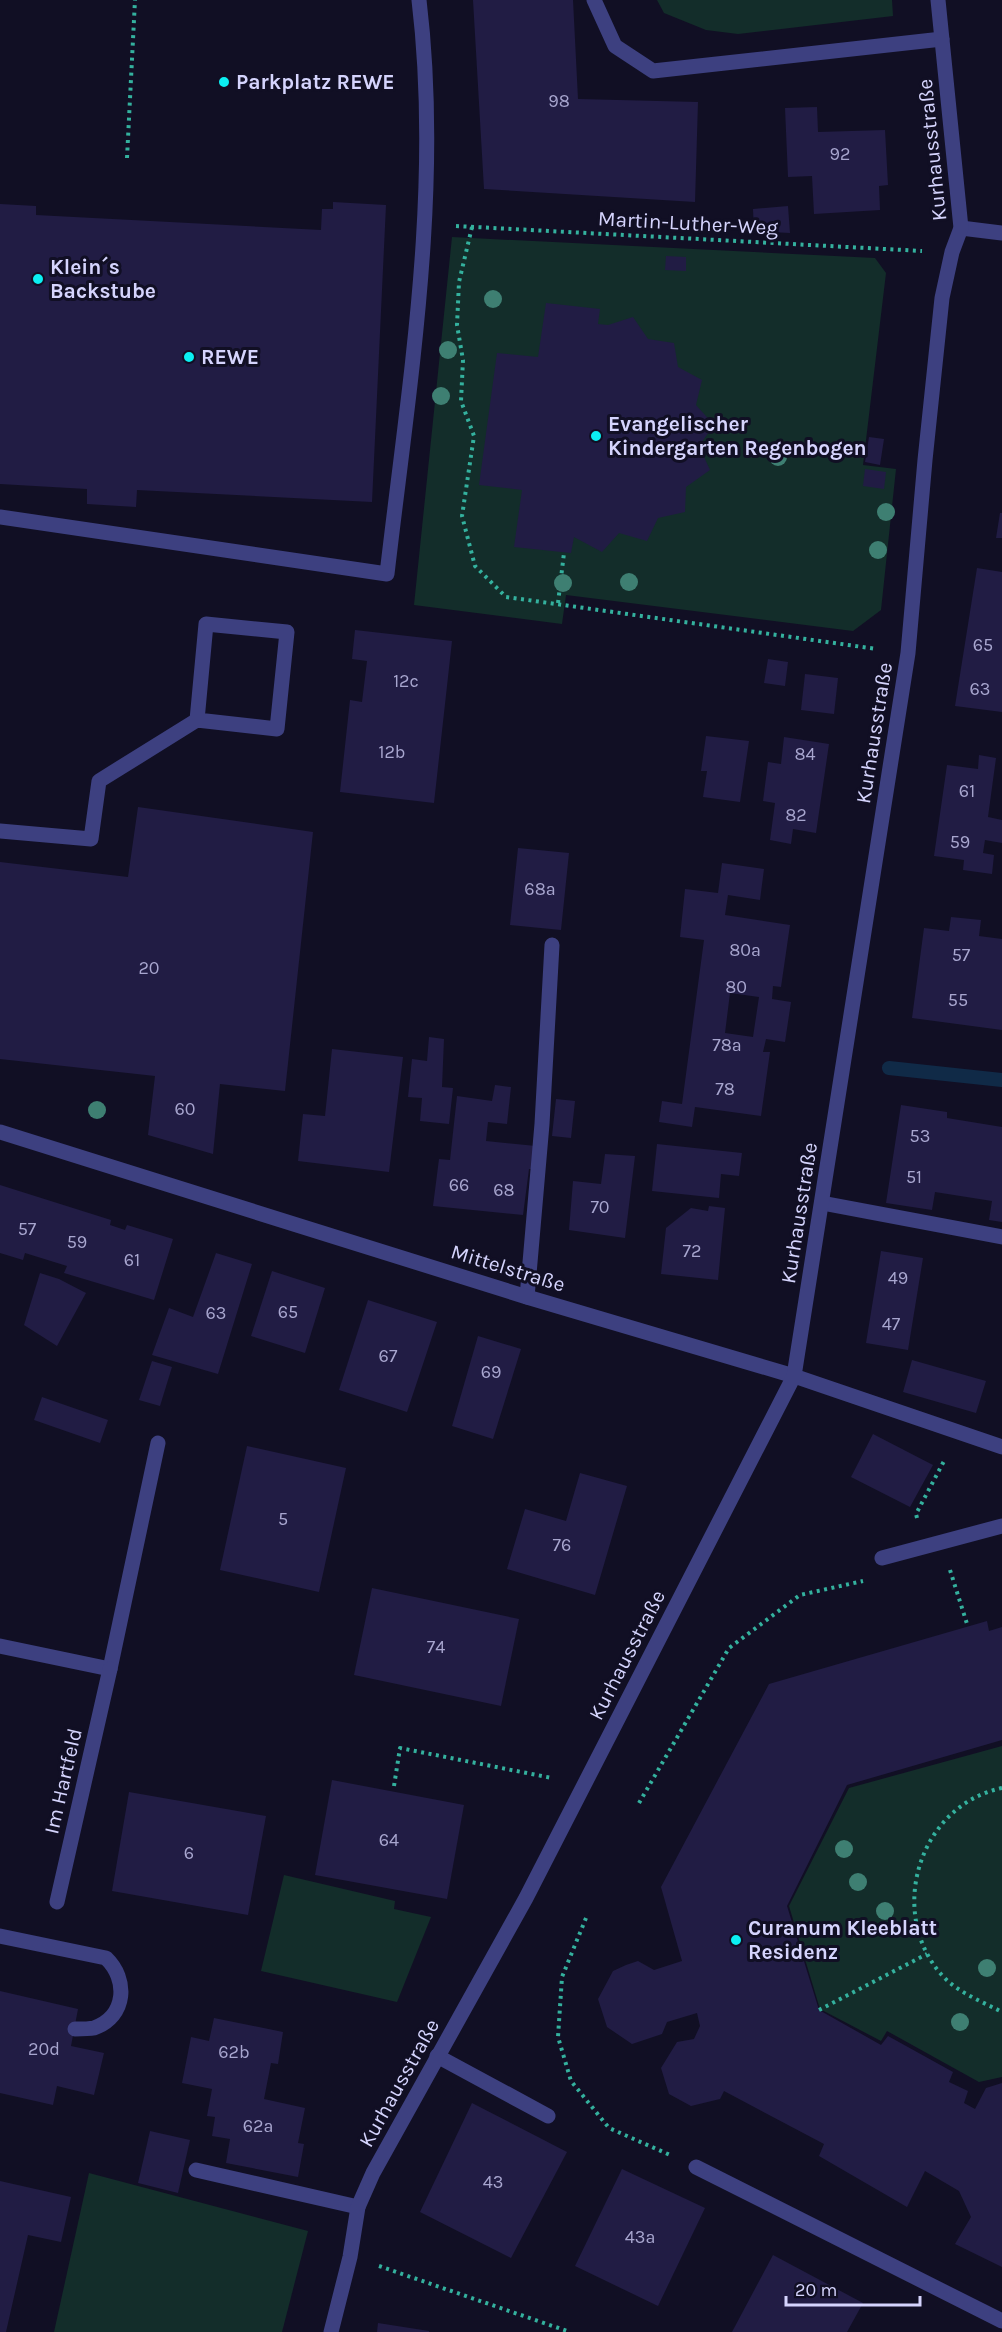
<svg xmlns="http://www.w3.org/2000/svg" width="1002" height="2332" viewBox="0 0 1002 2332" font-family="Karla,sans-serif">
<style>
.green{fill:#132d2a}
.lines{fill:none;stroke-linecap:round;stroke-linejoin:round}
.stream{stroke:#102a47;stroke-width:14}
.building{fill:#211c44;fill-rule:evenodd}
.path{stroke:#34b19e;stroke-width:4;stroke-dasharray:3 4.5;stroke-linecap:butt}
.lane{stroke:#3d4080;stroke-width:15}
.street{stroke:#3d4080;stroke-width:15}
.tree{fill:#3e7f72}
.poi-dot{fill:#0beff2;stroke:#110f24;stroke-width:2}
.labels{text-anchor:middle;stroke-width:6;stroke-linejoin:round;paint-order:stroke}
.number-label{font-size:18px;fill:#a8a6cf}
.poi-label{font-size:21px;font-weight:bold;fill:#d5d4fd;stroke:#110f24;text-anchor:start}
.street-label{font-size:21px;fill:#d5d4fd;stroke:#110f24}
</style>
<rect width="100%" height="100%" fill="#110f24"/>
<g class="green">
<polygon points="657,0 892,0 893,16 738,34 706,30 664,13"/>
<polygon points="452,237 875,258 886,273 863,465 896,469 881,610 853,631 566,595 562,624 414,605"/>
<polygon points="1002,1746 1002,2077 979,2082 887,2031 881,2041 820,2009 789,1906 849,1788"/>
<polygon points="284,1875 395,1901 394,1909 431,1917 397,2002 261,1971"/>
<polygon points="89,2173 308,2231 282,2332 54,2332"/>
</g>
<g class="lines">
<polyline class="stream" points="889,1068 1002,1080"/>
</g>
<g class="building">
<polygon points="473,0 573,0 578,99 698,102 695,202 484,189"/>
<polygon points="817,107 818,132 885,130 888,185 879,186 880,210 814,214 812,176 788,177 785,108"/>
<polygon points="333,202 386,205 372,502 137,490 136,507 87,504 87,489 0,484 0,204 36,206 36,215 321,230 322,209 333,209"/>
<polygon points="788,206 790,233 754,231 753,209"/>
<polygon points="666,256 686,257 686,271 665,270"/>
<polygon points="546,303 600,309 598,324 608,325 633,317 648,339 674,343 678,367 702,380 696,405 714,425 699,446 710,470 686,487 685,512 658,518 647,541 619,533 602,552 574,537 571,553 514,547 522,490 479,485 497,353 538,357"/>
<polygon points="869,437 884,439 880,465 865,462"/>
<polygon points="865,469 886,472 884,489 863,486"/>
<polygon points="1000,513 1002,513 1002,538 996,538"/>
<polygon points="977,568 1002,572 1002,712 955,706"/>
<polygon points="355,630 452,641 434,803 340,792 350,700 362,702 367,661 352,659"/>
<polygon points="768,659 788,662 785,686 764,683"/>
<polygon points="805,674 838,678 834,714 801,710"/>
<polygon points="706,736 749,741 740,802 703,797 707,771 701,771"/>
<polygon points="784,737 829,744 816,833 793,829 791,844 770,840 775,803 763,801 768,762 781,764"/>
<polygon points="979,755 996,758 988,817 1002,820 1002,843 985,840 983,853 994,855 992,874 963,870 964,860 934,856 947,765 978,769"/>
<polygon points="138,807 313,832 285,1091 220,1084 213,1154 148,1135 155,1076 0,1059 0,862 128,877"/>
<polygon points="518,848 569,853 561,930 510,925"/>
<path d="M 722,863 L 764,869 L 760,900 L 728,895 L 725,915 L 790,925 L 781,987 L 773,986 L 772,999 L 791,1002 L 785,1042 L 766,1039 L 763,1052 L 770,1052 L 761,1116 L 695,1107 L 692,1127 L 659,1122 L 662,1101 L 682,1104 L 704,940 L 680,937 L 685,889 L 718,893 ZM 730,993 L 759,997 L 753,1037 L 725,1033 Z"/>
<polygon points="951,917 981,920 979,936 1002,939 1002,1030 912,1018 924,928 949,931"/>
<polygon points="429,1037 444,1039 442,1087 453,1088 449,1124 420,1121 422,1098 408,1097 412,1059 427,1061"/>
<polygon points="332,1049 403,1057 389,1172 298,1161 303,1114 325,1116"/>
<polygon points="495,1085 511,1087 507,1124 488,1122 486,1141 536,1146 533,1169 529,1169 523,1215 433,1206 439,1159 450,1160 457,1096 492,1101"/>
<polygon points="556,1099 575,1101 571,1138 552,1136"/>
<polygon points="901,1105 947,1112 947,1118 1002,1127 1002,1222 989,1220 992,1201 935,1192 932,1210 886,1203"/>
<polygon points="657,1144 742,1153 739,1176 721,1174 719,1198 652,1191"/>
<polygon points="605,1154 635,1156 625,1238 569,1230 573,1181 601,1184"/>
<polygon points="0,1185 111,1220 110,1225 125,1230 127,1225 173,1239 154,1300 64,1273 67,1266 25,1253 23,1260 0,1253"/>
<polygon points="709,1206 725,1208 718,1280 661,1274 666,1228 691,1208 708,1211"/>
<polygon points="881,1251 923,1258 908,1350 866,1343"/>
<polygon points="216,1253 252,1264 218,1374 152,1355 169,1308 193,1317"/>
<polygon points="272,1271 325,1288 305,1353 251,1336"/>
<polygon points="40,1273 59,1279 86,1293 57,1346 24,1325"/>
<polygon points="368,1300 437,1322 407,1412 339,1390"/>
<polygon points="478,1336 521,1349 493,1439 452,1426"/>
<polygon points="912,1360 986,1381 976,1413 903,1392"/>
<polygon points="152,1361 172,1367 160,1406 139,1400"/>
<polygon points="42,1397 108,1420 100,1443 34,1420"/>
<polygon points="873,1434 933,1465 910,1507 851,1477"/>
<polygon points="247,1446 346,1468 319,1592 220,1570"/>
<polygon points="580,1473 627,1486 595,1595 507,1569 525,1509 566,1521"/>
<polygon points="372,1588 519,1619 501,1706 354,1675"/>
<polygon points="987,1621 989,1631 1002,1627 1002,1740 847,1785 787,1906 819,2010 881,2045 888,2036 953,2072 949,2082 968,2091 964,2103 975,2109 986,2088 1002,2083 1002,2267 955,2244 971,2217 959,2191 925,2171 907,2207 819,2156 824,2144 724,2091 720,2099 691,2106 669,2094 661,2068 677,2042 694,2039 700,2026 697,2013 667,2022 662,2034 632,2044 607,2027 598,1999 613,1971 626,1965 638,1961 654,1970 682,1961 661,1887 769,1684"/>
<polygon points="332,1780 464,1805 447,1899 315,1875"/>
<polygon points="129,1792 266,1816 248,1915 112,1891"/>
<polygon points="0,1991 78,2009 71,2046 104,2053 94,2095 57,2086 53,2105 0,2093"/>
<polygon points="214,2018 283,2032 278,2064 271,2063 264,2099 305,2108 298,2143 304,2144 298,2177 226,2163 230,2139 212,2136 215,2117 207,2116 212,2089 182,2083 191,2037 209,2041"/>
<polygon points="472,2103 567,2152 511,2258 420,2212"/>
<polygon points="150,2131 190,2140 178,2193 138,2183"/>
<polygon points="622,2169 705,2208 658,2306 575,2266"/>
<polygon points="0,2181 71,2197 61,2242 28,2235 6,2332 0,2332"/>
<polygon points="773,2255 863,2303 847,2332 732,2332"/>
<polygon points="378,2323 429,2331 429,2332 377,2332"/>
</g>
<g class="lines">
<g class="path">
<polyline points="127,158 135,0"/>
<polyline points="456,226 922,251"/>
<polyline points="472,227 459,282 457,325 463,360 461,401 474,436 462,516 475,566 506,597 877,649"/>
<polyline points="558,603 564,553"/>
<polyline points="917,1518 916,1514 944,1461"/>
<polyline points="950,1570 968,1627"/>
<polyline points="394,1786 400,1748 552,1778"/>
<path d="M 1002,1788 C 920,1805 887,1910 940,1973 C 956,1992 981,2001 1002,2012"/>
<polyline points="639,1803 729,1648 800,1595 863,1581"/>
<polyline points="586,1918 562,1977 558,2037 571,2081 609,2128 670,2155"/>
<polyline points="819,2010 927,1954"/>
<polyline points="379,2266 570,2332"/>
</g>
<g class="lane">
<polyline points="594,0 615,46 653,71 942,39"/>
<path d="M 0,517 L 387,574 C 409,384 442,191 419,0"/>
<polyline points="0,831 91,839 99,781 197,720 277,729 287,632 206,624 197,720"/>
<polyline points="822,1203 1002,1237"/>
<polyline points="527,1297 542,1124 552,945"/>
<polyline points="882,1558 1002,1526"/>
<path d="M 0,1936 L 106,1958 C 128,1979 127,2016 94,2028 C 89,2029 80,2029 75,2029"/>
<polyline points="437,2056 548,2116"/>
<polyline points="696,2167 1002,2321"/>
<polyline points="196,2170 358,2207"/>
</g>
<g class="street">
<polyline points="961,228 1002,233"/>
<polyline points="0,1132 527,1297 794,1376 1002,1447"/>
<polyline points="0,1646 110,1669 158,1443"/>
<polyline points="57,1902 110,1669"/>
<polyline points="331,2332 350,2257 358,2207 373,2173 526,1898 794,1376 908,653 925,460 942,298 952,252 961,228 938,0"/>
</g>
</g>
<g class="tree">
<circle cx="493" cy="299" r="9"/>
<circle cx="448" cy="350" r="9"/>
<circle cx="441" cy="396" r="9"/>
<circle cx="778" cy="457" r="9"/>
<circle cx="886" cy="512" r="9"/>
<circle cx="878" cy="550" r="9"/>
<circle cx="629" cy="582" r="9"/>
<circle cx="563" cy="583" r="9"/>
<circle cx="97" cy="1110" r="9"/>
<circle cx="844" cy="1849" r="9"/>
<circle cx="858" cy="1882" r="9"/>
<circle cx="885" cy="1911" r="9"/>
<circle cx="987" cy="1968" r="9"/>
<circle cx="960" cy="2022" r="9"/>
</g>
<g class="poi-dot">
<circle cx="224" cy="82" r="6"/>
<circle cx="38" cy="279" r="6"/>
<circle cx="189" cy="357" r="6"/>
<circle cx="596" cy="436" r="6"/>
<circle cx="736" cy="1940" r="6"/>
</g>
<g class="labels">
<g class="number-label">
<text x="559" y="107">98</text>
<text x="840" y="160">92</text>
<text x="983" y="651">65</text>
<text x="406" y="687">12c</text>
<text x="980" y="695">63</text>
<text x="392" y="758">12b</text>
<text x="805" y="760">84</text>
<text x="967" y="797">61</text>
<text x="796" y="821">82</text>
<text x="960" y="848">59</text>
<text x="540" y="895">68a</text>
<text x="745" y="956">80a</text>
<text x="961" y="961">57</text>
<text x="149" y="974">20</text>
<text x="736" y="993">80</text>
<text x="958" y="1006">55</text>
<text x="727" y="1051">78a</text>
<text x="725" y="1095">78</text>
<text x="185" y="1115">60</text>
<text x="920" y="1142">53</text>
<text x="914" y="1183">51</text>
<text x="459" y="1191">66</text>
<text x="504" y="1196">68</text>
<text x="600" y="1213">70</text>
<text x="27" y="1235">57</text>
<text x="77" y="1248">59</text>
<text x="692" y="1257">72</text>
<text x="132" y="1266">61</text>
<text x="898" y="1284">49</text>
<text x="288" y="1318">65</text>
<text x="216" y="1319">63</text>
<text x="891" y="1330">47</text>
<text x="388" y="1362">67</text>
<text x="491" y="1378">69</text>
<text x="283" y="1525">5</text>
<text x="562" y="1551">76</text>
<text x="436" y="1653">74</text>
<text x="389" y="1846">64</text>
<text x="189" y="1859">6</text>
<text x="44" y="2055">20d</text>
<text x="234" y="2058">62b</text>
<text x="258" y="2132">62a</text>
<text x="493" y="2188">43</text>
<text x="640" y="2243">43a</text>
</g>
<g class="poi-label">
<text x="236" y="89">Parkplatz REWE</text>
<text x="50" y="274">Klein´s<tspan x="50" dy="24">Backstube</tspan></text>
<text x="201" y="364">REWE</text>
<text x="608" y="431">Evangelischer<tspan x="608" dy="24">Kindergarten Regenbogen</tspan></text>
<text x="748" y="1935">Curanum Kleeblatt<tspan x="748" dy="24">Residenz</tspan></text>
</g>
<g class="street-label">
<text transform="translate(932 150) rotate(-96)" y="7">Kurhausstraße</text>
<text transform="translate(688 223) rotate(3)" y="7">Martin-Luther-Weg</text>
<text transform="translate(874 733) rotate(-81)" y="7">Kurhausstraße</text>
<text transform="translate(799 1213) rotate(-81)" y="7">Kurhausstraße</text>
<text transform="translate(508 1268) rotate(17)" y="7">Mittelstraße</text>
<text transform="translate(627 1655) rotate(-63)" y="7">Kurhausstraße</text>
<text transform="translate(63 1781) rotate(-77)" y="7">Im Hartfeld</text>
<text transform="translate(399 2083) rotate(-61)" y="7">Kurhausstraße</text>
</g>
</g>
<path d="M786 2296v9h134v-9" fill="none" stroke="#d5d4fd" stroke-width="3"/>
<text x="795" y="2296" font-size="18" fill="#d5d4fd" stroke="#110f24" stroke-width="4.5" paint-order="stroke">20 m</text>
</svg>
